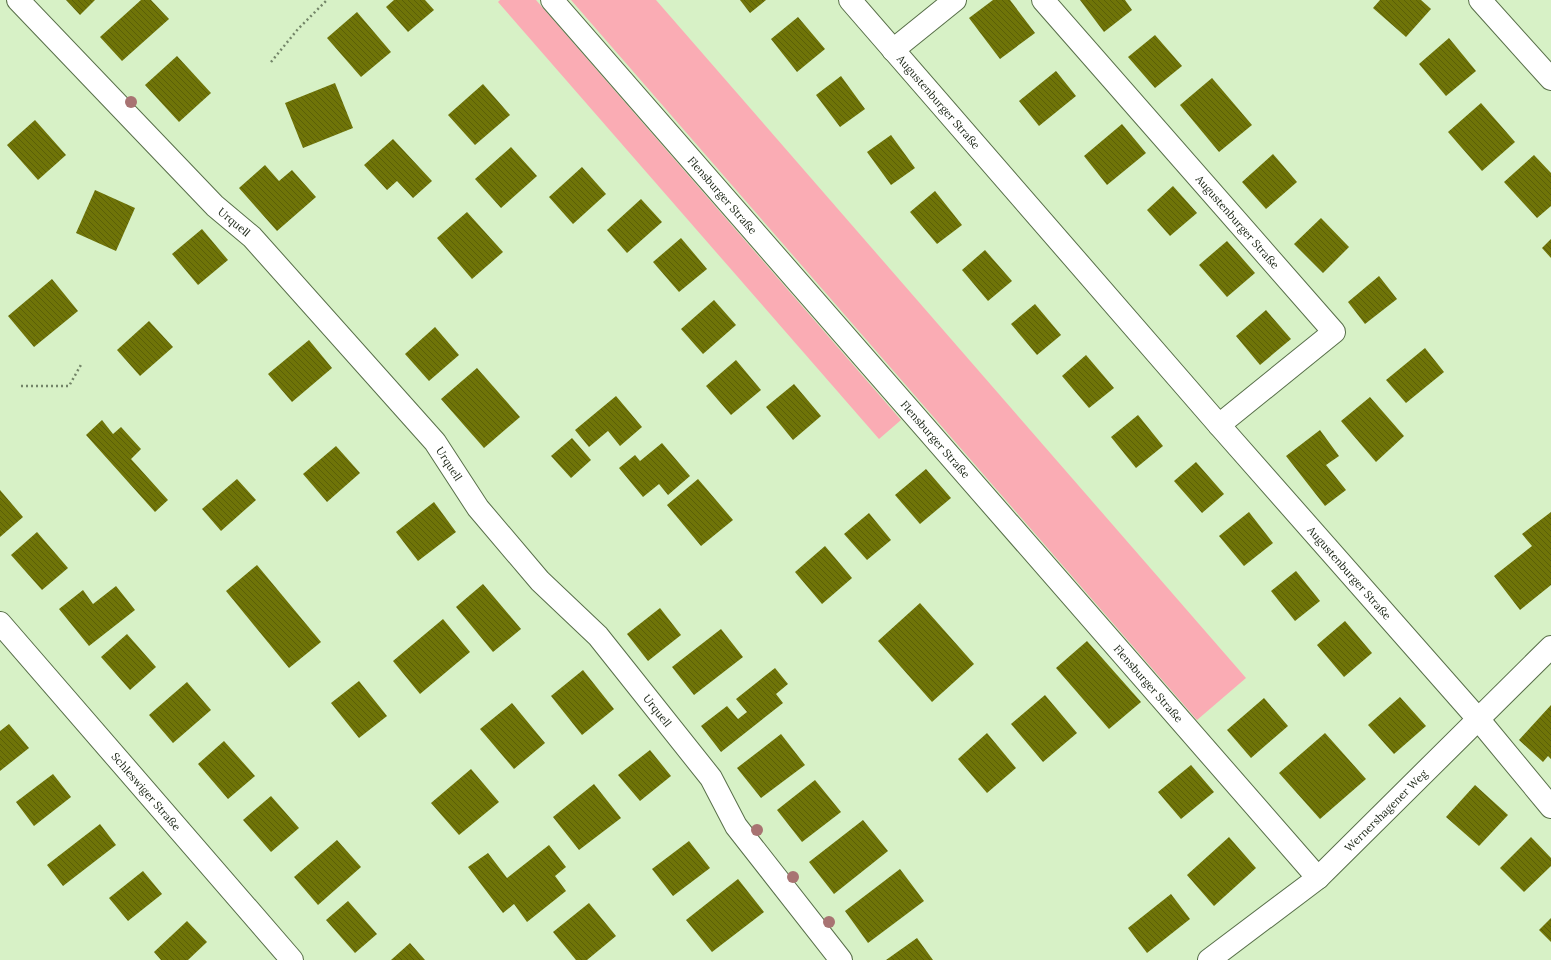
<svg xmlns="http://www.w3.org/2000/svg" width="1551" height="960" viewBox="0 0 1551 960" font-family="Lora,serif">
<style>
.grass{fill:#faacb4}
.building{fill:url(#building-back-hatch)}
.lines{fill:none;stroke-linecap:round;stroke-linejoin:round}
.minor-casing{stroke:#586f49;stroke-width:24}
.path{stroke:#738568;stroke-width:2.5;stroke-dasharray:2 3;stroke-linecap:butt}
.minor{stroke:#fff;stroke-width:22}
.tree{fill:#a87372}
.labels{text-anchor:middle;stroke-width:3;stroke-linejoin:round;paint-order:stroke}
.street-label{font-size:11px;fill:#192313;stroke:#d7f1c6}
</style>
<defs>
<pattern id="building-back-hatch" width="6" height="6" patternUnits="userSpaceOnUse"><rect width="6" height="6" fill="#6f7408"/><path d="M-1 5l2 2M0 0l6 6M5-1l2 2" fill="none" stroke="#5a5f08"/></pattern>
</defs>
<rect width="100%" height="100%" fill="#d7f1c6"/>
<g class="grass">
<polygon points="500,0 536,0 901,420 879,439 498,2"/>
<polygon points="571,0 656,0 1246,678 1197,720"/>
</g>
<g class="building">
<polygon points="66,0 95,0 80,15"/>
<polygon points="141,0 151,0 169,19 122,61 100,37"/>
<polygon points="394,0 425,0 434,10 408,32 386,7"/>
<polygon points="740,0 766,0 750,13"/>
<polygon points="993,0 1010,0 1035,33 1000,59 969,18"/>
<polygon points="1080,0 1125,0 1132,10 1104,32"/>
<polygon points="1380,0 1421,0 1431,9 1406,37 1373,8"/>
<polygon points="357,12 391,52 361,77 327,38"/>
<polygon points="798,17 825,49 797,72 771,39"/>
<polygon points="1155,35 1182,66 1155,88 1128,57"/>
<polygon points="1449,38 1476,71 1446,96 1419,64"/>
<polygon points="177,56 211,93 179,122 145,85"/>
<polygon points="1056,71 1076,96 1039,126 1019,101"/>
<polygon points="841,76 865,109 840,127 816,95"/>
<polygon points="1212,78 1252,125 1219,152 1180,105"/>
<polygon points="335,83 353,128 303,148 285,103"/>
<polygon points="483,84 510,115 475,145 448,115"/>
<polygon points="1481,103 1515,142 1482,171 1448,132"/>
<polygon points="35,120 66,155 38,180 7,145"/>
<polygon points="1122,124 1146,153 1107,185 1084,156"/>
<polygon points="891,135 915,168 891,185 867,152"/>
<polygon points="393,139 432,181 413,198 397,181 387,190 364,165"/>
<polygon points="511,147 537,176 501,208 475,179"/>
<polygon points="1273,154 1297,182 1266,209 1242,182"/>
<polygon points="1534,155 1551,173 1551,206 1537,218 1504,182"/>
<polygon points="265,165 279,181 292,170 316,197 277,231 239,188"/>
<polygon points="582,167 606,194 573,224 549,197"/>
<polygon points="1173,186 1197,213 1170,236 1147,210"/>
<polygon points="95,190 135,208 116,251 76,233"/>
<polygon points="935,191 962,225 937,244 910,212"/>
<polygon points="641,199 662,222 627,253 607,230"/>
<polygon points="467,212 503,252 472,279 437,238"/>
<polygon points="1321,218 1349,247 1323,273 1294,244"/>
<polygon points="202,229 228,260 198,285 172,254"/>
<polygon points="681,238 707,269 679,292 653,262"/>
<polygon points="1551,239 1551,258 1542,248"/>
<polygon points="1227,241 1255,273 1227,297 1199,265"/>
<polygon points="985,250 1012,281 988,301 962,270"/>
<polygon points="1379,276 1397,299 1365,324 1348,302"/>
<polygon points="52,279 78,311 34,347 8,316"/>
<polygon points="714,300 736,325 703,354 681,329"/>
<polygon points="1035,304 1061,335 1037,355 1011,324"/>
<polygon points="1266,310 1291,339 1260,365 1236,336"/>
<polygon points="149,321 173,347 140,376 117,350"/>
<polygon points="435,327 459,355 429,381 405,354"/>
<polygon points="309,340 332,368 292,402 268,374"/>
<polygon points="1425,348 1444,372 1406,403 1386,380"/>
<polygon points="1086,355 1114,388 1089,408 1062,376"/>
<polygon points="736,360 761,390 731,415 706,386"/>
<polygon points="477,368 520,417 484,448 441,399"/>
<polygon points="794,384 821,416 793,440 766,407"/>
<polygon points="616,396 642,427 620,446 608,431 589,447 575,430"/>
<polygon points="1370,397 1404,436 1376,462 1341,421"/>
<polygon points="1138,415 1163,446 1136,468 1111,437"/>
<polygon points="102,420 113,434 121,427 141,449 131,459 168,500 155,512 86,435"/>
<polygon points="1320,430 1339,456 1326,465 1346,490 1325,506 1286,456"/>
<polygon points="572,438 591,460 571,478 551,456"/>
<polygon points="662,443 690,476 668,495 659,484 643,497 619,468 635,455 640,461"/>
<polygon points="336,446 360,473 327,502 303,474"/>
<polygon points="1196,462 1224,494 1202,513 1174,481"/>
<polygon points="926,469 951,498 920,524 895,495"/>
<polygon points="237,479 256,500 221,531 202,509"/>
<polygon points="698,479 733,520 701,546 667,505"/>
<polygon points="0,490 23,517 0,537"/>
<polygon points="434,502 456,532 418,561 396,532"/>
<polygon points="1249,512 1273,543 1244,566 1219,536"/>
<polygon points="1551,512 1551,585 1520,610 1494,576 1532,546 1522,534"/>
<polygon points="869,513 891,540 867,560 844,534"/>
<polygon points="37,532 68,568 42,590 11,555"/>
<polygon points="825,546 852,578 822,604 795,572"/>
<polygon points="257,565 321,642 289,668 226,591"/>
<polygon points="1296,571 1320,601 1295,621 1271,591"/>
<polygon points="483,584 521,629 493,652 456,607"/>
<polygon points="116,586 135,610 89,646 59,609 83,590 93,604"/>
<polygon points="920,603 974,664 932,702 878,641"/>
<polygon points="660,608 681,635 648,661 627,634"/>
<polygon points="443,619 470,652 420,694 393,661"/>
<polygon points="1345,621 1372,653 1344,677 1317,645"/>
<polygon points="721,629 743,657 694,695 672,667"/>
<polygon points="127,634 156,667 130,690 101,657"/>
<polygon points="1087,641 1141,702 1109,729 1056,668"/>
<polygon points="775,668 788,684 776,694 783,703 721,752 701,726 727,706 738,719 747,712 736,699"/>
<polygon points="583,670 614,709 582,735 551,696"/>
<polygon points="359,681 387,716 359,738 331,703"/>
<polygon points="187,682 211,710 173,743 149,715"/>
<polygon points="1045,695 1077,733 1043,762 1011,724"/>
<polygon points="1400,697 1426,726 1394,754 1368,725"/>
<polygon points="1264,698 1288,726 1251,758 1227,730"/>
<polygon points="512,703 545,743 514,769 480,729"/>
<polygon points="1551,705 1551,759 1548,756 1543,762 1519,740"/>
<polygon points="9,724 29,748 0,771 0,731"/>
<polygon points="987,733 1016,768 987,793 958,759"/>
<polygon points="1325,733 1366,779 1320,819 1279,773"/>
<polygon points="781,734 805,765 761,798 737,768"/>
<polygon points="224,741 255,776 228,799 198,764"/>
<polygon points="650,750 671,776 640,801 618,775"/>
<polygon points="1191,765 1214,792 1181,819 1158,792"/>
<polygon points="471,769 499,802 459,835 431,803"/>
<polygon points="53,774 71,797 34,826 16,802"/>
<polygon points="815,780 841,812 802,842 777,810"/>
<polygon points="594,784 621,818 579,850 553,817"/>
<polygon points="1475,785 1508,815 1479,846 1446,817"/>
<polygon points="271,796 299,828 271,852 243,820"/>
<polygon points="863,820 888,851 834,894 809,862"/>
<polygon points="100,824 116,845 63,886 47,865"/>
<polygon points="1229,837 1256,868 1214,906 1187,875"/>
<polygon points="1531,837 1551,858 1551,866 1524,892 1500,868"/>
<polygon points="337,840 361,867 318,905 294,877"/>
<polygon points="689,841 710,868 673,896 652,869"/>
<polygon points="549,845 566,867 555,876 566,891 527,922 514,904 503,913 468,867 488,853 507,878"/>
<polygon points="900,869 924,901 868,943 845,911"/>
<polygon points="143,871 162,894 128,921 109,898"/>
<polygon points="738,879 764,912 712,952 686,920"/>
<polygon points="1171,894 1190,919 1147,953 1128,928"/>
<polygon points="348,901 377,934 355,953 326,920"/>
<polygon points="589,903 616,936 587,960 576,960 553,932"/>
<polygon points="1551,918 1551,942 1539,930"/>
<polygon points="187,921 207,942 188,960 161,960 154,952"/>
<polygon points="917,938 933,960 886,960"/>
<polygon points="410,943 425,960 391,960"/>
</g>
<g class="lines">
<g class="minor-casing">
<g id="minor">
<path id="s1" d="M 18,0 L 215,206 L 252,237 L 435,442 L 478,508 L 540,581 L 598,636 L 711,778 L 736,826 L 841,960"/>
<path id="s2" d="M 552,0 L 1318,878"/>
<path id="s3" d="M 850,0 L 1219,425 L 1479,720 L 1551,807"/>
<path id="s4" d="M 1043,0 L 1334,332 L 1219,425"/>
<polyline points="1480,0 1551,79"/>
<polyline points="893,50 955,0"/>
<path id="s5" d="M 0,623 L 292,960"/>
<path id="s6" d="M 1209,960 L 1318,878 L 1551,647"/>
</g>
</g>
<g class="path">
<polyline points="271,62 298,29 327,0"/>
<polyline points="21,386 69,386 82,363"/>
</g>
<use href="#minor" class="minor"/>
</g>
<g class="tree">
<circle cx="131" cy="102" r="6"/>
<circle cx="757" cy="830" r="6"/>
<circle cx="793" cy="877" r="6"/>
<circle cx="829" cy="922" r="6"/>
</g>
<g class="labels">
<g class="street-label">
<text dy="4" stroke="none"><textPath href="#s3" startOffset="135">Augustenburger Straße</textPath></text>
<text dy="4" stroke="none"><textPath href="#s2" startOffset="259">Flensburger Straße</textPath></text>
<text dy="4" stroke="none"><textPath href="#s1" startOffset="310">Urquell</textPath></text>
<text dy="4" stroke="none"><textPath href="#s4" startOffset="295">Augustenburger Straße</textPath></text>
<text dy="4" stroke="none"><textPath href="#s2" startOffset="583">Flensburger Straße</textPath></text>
<text dy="4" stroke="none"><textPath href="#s1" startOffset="634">Urquell</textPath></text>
<text dy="4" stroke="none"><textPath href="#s3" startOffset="760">Augustenburger Straße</textPath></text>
<text dy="4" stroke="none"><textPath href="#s2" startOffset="907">Flensburger Straße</textPath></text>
<text dy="4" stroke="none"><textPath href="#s1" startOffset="958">Urquell</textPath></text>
<text dy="4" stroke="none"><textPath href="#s5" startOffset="223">Schleswiger Straße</textPath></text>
<text dy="4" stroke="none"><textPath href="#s6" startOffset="232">Wernershagener Weg</textPath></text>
</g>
</g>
</svg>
